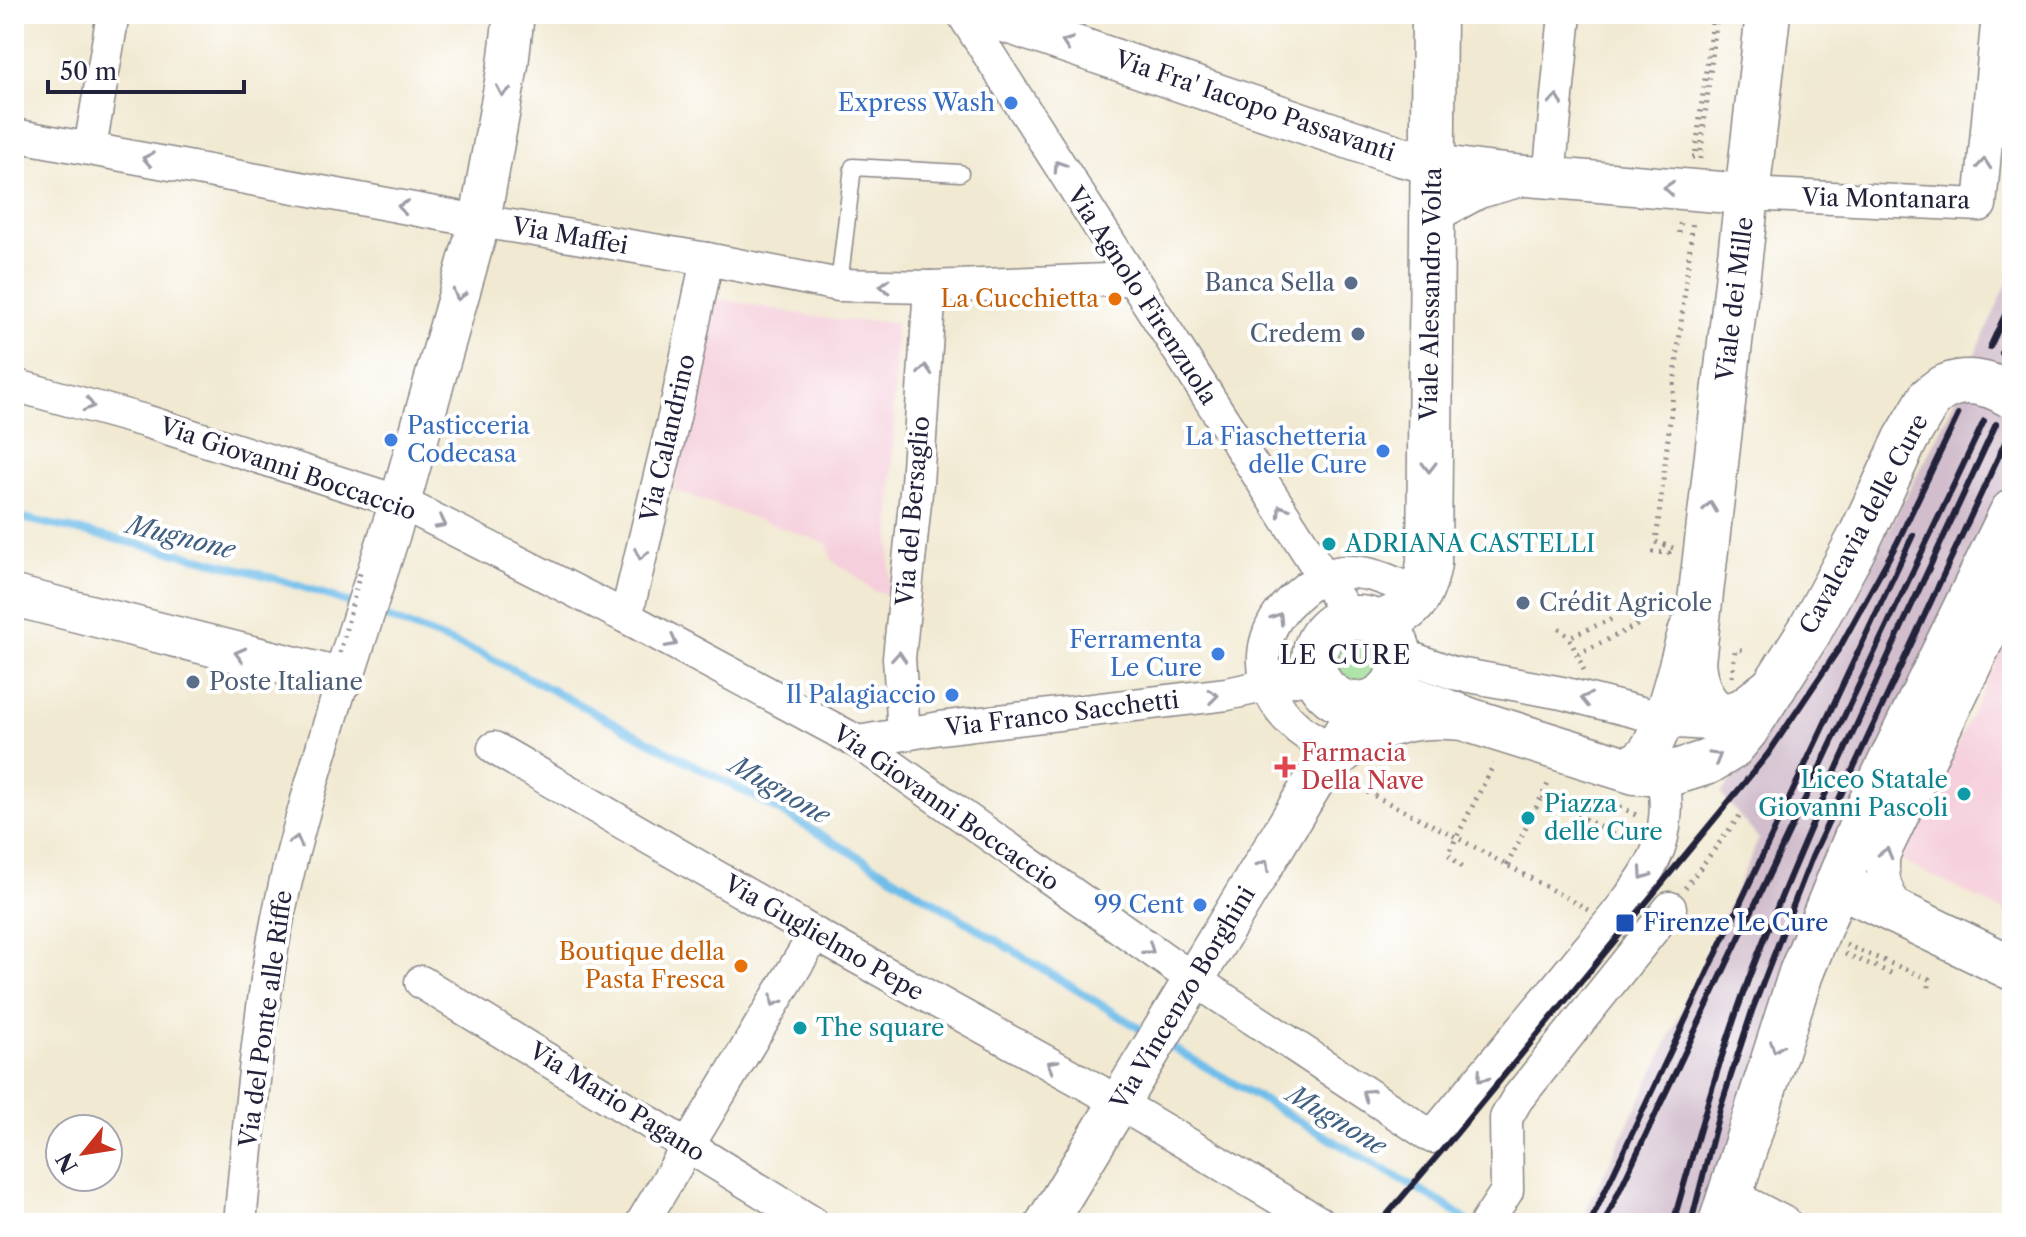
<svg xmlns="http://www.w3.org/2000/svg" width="2026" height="1237" viewBox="0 0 2026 1237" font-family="'Libre Caslon Text',serif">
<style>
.built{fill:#f5cfdb}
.industrial{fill:#d1bdcc}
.green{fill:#9cdd94;stroke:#5f8068;stroke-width:2}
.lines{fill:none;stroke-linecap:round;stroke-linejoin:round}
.stream{stroke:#70bdea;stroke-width:8}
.service-casing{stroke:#8a8686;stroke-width:19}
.minor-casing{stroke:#8a8686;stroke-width:35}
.tertiary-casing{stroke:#8a8686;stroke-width:43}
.secondary-casing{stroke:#8a8686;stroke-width:47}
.path{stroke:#8a8686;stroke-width:5;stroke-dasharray:2 6;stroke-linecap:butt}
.service{stroke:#fff;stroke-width:16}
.minor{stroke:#fff;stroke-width:32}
.tertiary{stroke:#fff;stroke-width:40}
.secondary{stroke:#fff;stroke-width:44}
.rail{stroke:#22223b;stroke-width:6}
.secondary-bridge-casing{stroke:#8a8686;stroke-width:47;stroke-linecap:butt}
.path-bridge{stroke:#8a8686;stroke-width:5;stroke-dasharray:2 6;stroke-linecap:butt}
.secondary-bridge{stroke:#fff;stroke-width:44}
.oneway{stroke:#9c9ca7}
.shop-dot{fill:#3f7fe0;stroke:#fff;stroke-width:3}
.service-dot{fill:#5c6f8a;stroke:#fff;stroke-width:3}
.food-dot{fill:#e8710a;stroke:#fff;stroke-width:3}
.culture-dot{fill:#0f9aa8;stroke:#fff;stroke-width:3}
.health-dot{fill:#e0444e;stroke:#fff;stroke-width:3}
.transit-dot{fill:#1a4fb4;stroke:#fff;stroke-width:3}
.labels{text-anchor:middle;stroke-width:8;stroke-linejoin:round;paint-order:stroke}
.shop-label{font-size:24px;fill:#366cbe;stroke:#fff;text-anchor:end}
.street-label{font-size:24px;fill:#22223b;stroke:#fff}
.service-label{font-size:24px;fill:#4e5e75;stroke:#fff;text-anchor:end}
.food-label{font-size:24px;fill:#c56008;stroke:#fff;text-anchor:end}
.culture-label{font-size:24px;fill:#0d838f;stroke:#fff;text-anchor:start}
.health-label{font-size:24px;fill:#be3a42;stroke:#fff;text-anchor:start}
.transit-label{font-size:24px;fill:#164399;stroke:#fff;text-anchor:start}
.water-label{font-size:26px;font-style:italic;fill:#416081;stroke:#fff}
.neighbourhood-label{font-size:26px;letter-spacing:2px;fill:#22223b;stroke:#fff}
</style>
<rect width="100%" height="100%" fill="#fff"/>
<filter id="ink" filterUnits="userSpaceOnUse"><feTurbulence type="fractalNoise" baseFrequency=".0125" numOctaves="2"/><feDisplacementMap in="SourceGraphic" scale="16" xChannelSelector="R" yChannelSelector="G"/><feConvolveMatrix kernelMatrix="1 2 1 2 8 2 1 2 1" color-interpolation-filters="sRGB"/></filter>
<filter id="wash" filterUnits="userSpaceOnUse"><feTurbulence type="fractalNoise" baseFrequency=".006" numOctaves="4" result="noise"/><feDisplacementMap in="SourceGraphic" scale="32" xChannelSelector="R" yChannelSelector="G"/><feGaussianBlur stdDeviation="1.8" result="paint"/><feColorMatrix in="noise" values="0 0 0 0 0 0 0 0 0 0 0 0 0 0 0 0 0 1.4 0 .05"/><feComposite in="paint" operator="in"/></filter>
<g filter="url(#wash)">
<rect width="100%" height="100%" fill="#f1e9d1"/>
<g class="built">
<polygon points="709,297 834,320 896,322 889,593 874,592 855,575 832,561 828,544 674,490"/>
<polygon points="2012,629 2012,915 1902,861"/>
</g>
<polygon class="industrial" points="2012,273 2012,513 1716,1223 1580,1223 1657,1065 1759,839 1721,794 1831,638 1939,434"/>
<circle class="green" cx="1357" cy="663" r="22"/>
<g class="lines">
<g class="stream">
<path d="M 14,516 C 128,543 247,564 357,606"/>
<polyline points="377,614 485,655 755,797 887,873 1147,1033"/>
<polyline points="1166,1044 1445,1205 1470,1223"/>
</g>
</g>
</g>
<g filter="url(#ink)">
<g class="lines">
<g class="service-casing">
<polyline id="service" points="839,285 853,167 960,173"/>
</g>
<g class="minor-casing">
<g id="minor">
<polyline points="963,14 1350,618"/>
<polyline points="14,135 451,216 707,259 839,285 930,287 1131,279"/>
<polyline points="90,148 113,14"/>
<polyline points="1549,178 1565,14"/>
<polyline points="1747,194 1980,205 1998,14"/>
<polyline points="1433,217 1479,192 1522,180"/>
<path d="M 14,385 L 145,421 L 400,502 L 626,617 L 858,742 L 1180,970 L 1432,1137 C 1480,1078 1530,1020 1578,961 C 1601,933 1640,889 1655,857 C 1666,834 1670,797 1660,773"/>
<polyline points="626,617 675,413 707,259"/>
<polyline points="1400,654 1453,673 1562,693 1677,722 1709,724 1737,714"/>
<polyline points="904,734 899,658 917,483 930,287"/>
<polyline points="858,742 940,728 1227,694 1315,675"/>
<path d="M 1330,747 C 1265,722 1238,647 1295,597 C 1305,588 1318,577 1331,574 C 1362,567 1392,580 1418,595"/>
<polyline points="494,748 815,934 1097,1090 1320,1223"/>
<polyline points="1322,766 1330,747 1356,705"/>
<path d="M 1907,915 C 1887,901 1880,878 1884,854 L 2012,590"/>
<polyline points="421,982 813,1223"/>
<polyline points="1729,1194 1785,1223"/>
<path d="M 240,1223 C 249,1128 257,1032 274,938 C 290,850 317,765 343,679"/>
<polyline points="642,1223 815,934"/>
<polyline points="1486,1223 1507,1191 1506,1118 1517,1099 1670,908"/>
</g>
</g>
<g class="tertiary-casing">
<g id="tertiary">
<path d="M 981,14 L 1400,156 C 1460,172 1514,175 1576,180 C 1633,185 1690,190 1747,194"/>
<polyline points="14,596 343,679 400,502 480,220 508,65 514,14"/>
<path d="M 1614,765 C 1628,768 1639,764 1648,752 C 1664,731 1680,659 1689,630"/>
<path d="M 1046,1223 L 1319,773 C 1364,732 1399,713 1461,720"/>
</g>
</g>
<g class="secondary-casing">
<g id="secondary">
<path d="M 1768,14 L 1693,662 C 1695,683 1701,707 1723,716 L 1743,711 L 1775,686"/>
<circle cx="1357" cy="661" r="43"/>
<path d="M 1378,623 C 1412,612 1423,599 1429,563 L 1434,14"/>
<polyline points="1389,690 1472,721 1635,772 1676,772 1708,762 1731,748 1746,730 1809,632 1860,537 1906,439 1930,398"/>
<polyline points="1838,884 2012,968"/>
<polyline points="1721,1223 1801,973 1870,804 2012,512"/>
</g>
</g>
<g class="path">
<polyline points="1692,157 1695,157 1713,14"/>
<polyline points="1700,159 1717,14"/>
<polyline points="1679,233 1681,218"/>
<polyline points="2007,478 2012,467"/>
<polyline points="1673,548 1656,542 1693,220"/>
<polyline points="1652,552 1669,553 1669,556"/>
<polyline points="1559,628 1569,637"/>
<polyline points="1578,654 1637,625 1664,600"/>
<polyline points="1584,670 1569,637 1612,619"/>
<polyline points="1732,677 1735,650 1743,650"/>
<polyline points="1353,785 1456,837 1588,910"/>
<polyline points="1542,796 1622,839 1635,840"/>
<polyline points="1620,806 1639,817"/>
<polyline points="1507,865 1550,780"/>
<polyline points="1462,867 1448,854 1494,764"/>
<polyline points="1685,888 1742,813"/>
<polyline points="1846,945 1929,979 1929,990"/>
<polyline points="1845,954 1896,975"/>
</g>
<use href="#service" class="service"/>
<use href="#minor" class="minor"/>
<use href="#tertiary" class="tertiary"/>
<use href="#secondary" class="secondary"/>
<g class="rail">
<polyline points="1990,347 2012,300"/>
<polyline points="2002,353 2012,331"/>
<polyline points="1380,1223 1456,1134 1768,754 1840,647 1897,543 1958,415"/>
<polyline points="1590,1223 1913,535"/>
<polyline points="1604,1223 1984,421"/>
<path d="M 1673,1223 C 1698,1136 1722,1047 1755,962 C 1827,779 1914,603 1996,424"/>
<polyline points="1691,1223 1720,1109 1752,1011 1812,857 2008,436"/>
</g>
<g class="secondary-bridge-casing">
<path id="secondary-bridge" d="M 1930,398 C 1954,374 1985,380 2012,396"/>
</g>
<polyline class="path-bridge" points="340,653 361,569"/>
<use href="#secondary-bridge" class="secondary-bridge"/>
</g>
<defs><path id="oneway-chevron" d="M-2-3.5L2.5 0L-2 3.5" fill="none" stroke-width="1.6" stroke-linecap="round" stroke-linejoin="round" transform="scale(2)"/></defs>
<g class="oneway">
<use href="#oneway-chevron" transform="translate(1067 43) rotate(-161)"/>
<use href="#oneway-chevron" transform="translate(503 91) rotate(100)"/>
<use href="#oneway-chevron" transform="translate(1556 100) rotate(-84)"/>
<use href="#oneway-chevron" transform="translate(148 159) rotate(-169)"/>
<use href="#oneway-chevron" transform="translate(1984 164) rotate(-85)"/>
<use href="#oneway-chevron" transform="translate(1059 166) rotate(-123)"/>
<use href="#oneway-chevron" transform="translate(1669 188) rotate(-175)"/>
<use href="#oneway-chevron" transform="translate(403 207) rotate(-169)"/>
<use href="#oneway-chevron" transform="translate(885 286) rotate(-179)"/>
<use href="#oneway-chevron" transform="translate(459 295) rotate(106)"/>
<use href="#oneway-chevron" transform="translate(925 370) rotate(-86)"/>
<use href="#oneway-chevron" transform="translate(89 405) rotate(16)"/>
<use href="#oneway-chevron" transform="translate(1429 467) rotate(90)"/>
<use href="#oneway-chevron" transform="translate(1710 507) rotate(-83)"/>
<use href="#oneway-chevron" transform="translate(1282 510) rotate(-124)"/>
<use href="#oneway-chevron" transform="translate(441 523) rotate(27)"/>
<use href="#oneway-chevron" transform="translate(641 554) rotate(103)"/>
<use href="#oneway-chevron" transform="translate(1278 618) rotate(-58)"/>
<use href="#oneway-chevron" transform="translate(672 642) rotate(28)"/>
<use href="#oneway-chevron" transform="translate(240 654) rotate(-166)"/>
<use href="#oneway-chevron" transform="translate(899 657) rotate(-86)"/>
<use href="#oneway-chevron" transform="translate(1213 696) rotate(-7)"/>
<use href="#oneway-chevron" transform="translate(1586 699) rotate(-167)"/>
<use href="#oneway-chevron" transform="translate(1716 757) rotate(-30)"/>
<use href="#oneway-chevron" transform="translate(296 841) rotate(-75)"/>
<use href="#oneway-chevron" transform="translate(1886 853) rotate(-75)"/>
<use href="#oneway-chevron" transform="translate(1264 865) rotate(-59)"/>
<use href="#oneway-chevron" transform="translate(1644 874) rotate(124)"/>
<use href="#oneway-chevron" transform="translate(1149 949) rotate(35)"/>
<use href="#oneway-chevron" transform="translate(775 1001) rotate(120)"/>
<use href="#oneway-chevron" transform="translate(1776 1047) rotate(109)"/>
<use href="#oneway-chevron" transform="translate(1052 1065) rotate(-151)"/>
<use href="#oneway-chevron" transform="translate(1482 1077) rotate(130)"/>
<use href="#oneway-chevron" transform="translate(1367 1094) rotate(-147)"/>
</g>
</g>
<g class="shop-dot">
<circle cx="1011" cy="103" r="8"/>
<circle cx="391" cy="440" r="8"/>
<circle cx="1383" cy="451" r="8"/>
<circle cx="1218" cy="654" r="8"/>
<circle cx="952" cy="695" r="8"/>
<circle cx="1200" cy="905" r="8"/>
</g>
<g class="service-dot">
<circle cx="1351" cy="283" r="8"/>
<circle cx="1358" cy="334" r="8"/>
<circle cx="1523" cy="603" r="8"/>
<circle cx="193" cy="682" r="8"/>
</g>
<g class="food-dot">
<circle cx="1115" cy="299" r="8"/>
<circle cx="741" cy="966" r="8"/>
</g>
<g class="culture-dot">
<circle cx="1329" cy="544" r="8"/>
<circle cx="1964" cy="794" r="8"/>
<circle cx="1528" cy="818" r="8"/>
<circle cx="800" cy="1028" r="8"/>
</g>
<path class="health-dot" d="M1281 755h8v8h8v8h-8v8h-8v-8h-8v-8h8z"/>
<rect class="transit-dot" x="1615" y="913" width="20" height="20" rx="4"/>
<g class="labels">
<g class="shop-label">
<text x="995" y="111">Express Wash</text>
<text x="407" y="434" text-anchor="start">Pasticceria<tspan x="407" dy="28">Codecasa</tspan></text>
<text x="1367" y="445">La Fiaschetteria<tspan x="1367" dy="28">delle Cure</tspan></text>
<text x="1202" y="648">Ferramenta<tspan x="1202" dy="28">Le Cure</tspan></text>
<text x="936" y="703">Il Palagiaccio</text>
<text x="1184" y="913">99 Cent</text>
</g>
<g class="street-label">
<text transform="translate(1255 106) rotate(19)" y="8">Via Fra' Iacopo Passavanti</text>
<text transform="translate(1886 199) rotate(1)" y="8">Via Montanara</text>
<text transform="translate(570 236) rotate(10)" y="8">Via Maffei</text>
<text transform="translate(1431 294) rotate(-89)" y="8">Viale Alessandro Volta</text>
<text transform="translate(1142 296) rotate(57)" y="8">Via Agnolo Firenzuola</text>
<text transform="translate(1735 299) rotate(-83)" y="8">Viale dei Mille</text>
<text transform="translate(668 438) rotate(-77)" y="8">Via Calandrino</text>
<text transform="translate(288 469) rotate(19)" y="8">Via Giovanni Boccaccio</text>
<text transform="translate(913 511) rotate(-85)" y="8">Via del Bersaglio</text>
<text transform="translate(1864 524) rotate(-62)" y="8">Cavalcavia delle Cure</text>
<text transform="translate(1062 714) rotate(-7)" y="8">Via Franco Sacchetti</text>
<text transform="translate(946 808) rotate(35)" y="8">Via Giovanni Boccaccio</text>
<text transform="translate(824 938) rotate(30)" y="8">Via Guglielmo Pepe</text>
<text transform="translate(1183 998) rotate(-59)" y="8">Via Vincenzo Borghini</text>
<text transform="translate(266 1019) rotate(-82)" y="8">Via del Ponte alle Riffe</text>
<text transform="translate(617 1102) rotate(32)" y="8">Via Mario Pagano</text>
</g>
<g class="service-label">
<text x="1335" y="291">Banca Sella</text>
<text x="1342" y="342">Credem</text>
<text x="1539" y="611" text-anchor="start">Crédit Agricole</text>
<text x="209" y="690" text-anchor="start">Poste Italiane</text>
</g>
<g class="food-label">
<text x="1099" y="307">La Cucchietta</text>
<text x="725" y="960">Boutique della<tspan x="725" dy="28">Pasta Fresca</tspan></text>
</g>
<g class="culture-label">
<text x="1345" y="552">ADRIANA CASTELLI</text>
<text x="1948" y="788" text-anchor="end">Liceo Statale<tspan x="1948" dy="28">Giovanni Pascoli</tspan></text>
<text x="1544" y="812">Piazza<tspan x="1544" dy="28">delle Cure</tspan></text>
<text x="816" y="1036">The square</text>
</g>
<g class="health-label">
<text x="1301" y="761">Farmacia<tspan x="1301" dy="28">Della Nave</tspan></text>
</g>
<g class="transit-label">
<text x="1643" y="931">Firenze Le Cure</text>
</g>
<g class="water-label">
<text transform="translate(181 537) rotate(14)" y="9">Mugnone</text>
<text transform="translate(780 790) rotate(30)" y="9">Mugnone</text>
<text transform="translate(1337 1120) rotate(31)" y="9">Mugnone</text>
</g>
<g class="neighbourhood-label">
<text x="1346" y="664">LE CURE</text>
</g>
</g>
<rect width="2026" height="1237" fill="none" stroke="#fff" stroke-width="48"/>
<g transform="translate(84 1153) rotate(240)"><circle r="38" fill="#ffffff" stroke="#a7a7b1" stroke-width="2"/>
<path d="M0-6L14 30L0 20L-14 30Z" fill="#c8321e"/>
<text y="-12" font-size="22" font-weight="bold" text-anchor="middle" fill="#22223b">N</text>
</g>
<path d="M48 80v12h196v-12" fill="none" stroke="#22223b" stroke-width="4"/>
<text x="60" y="80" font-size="24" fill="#22223b" stroke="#ffffff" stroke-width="6" paint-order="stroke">50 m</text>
</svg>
